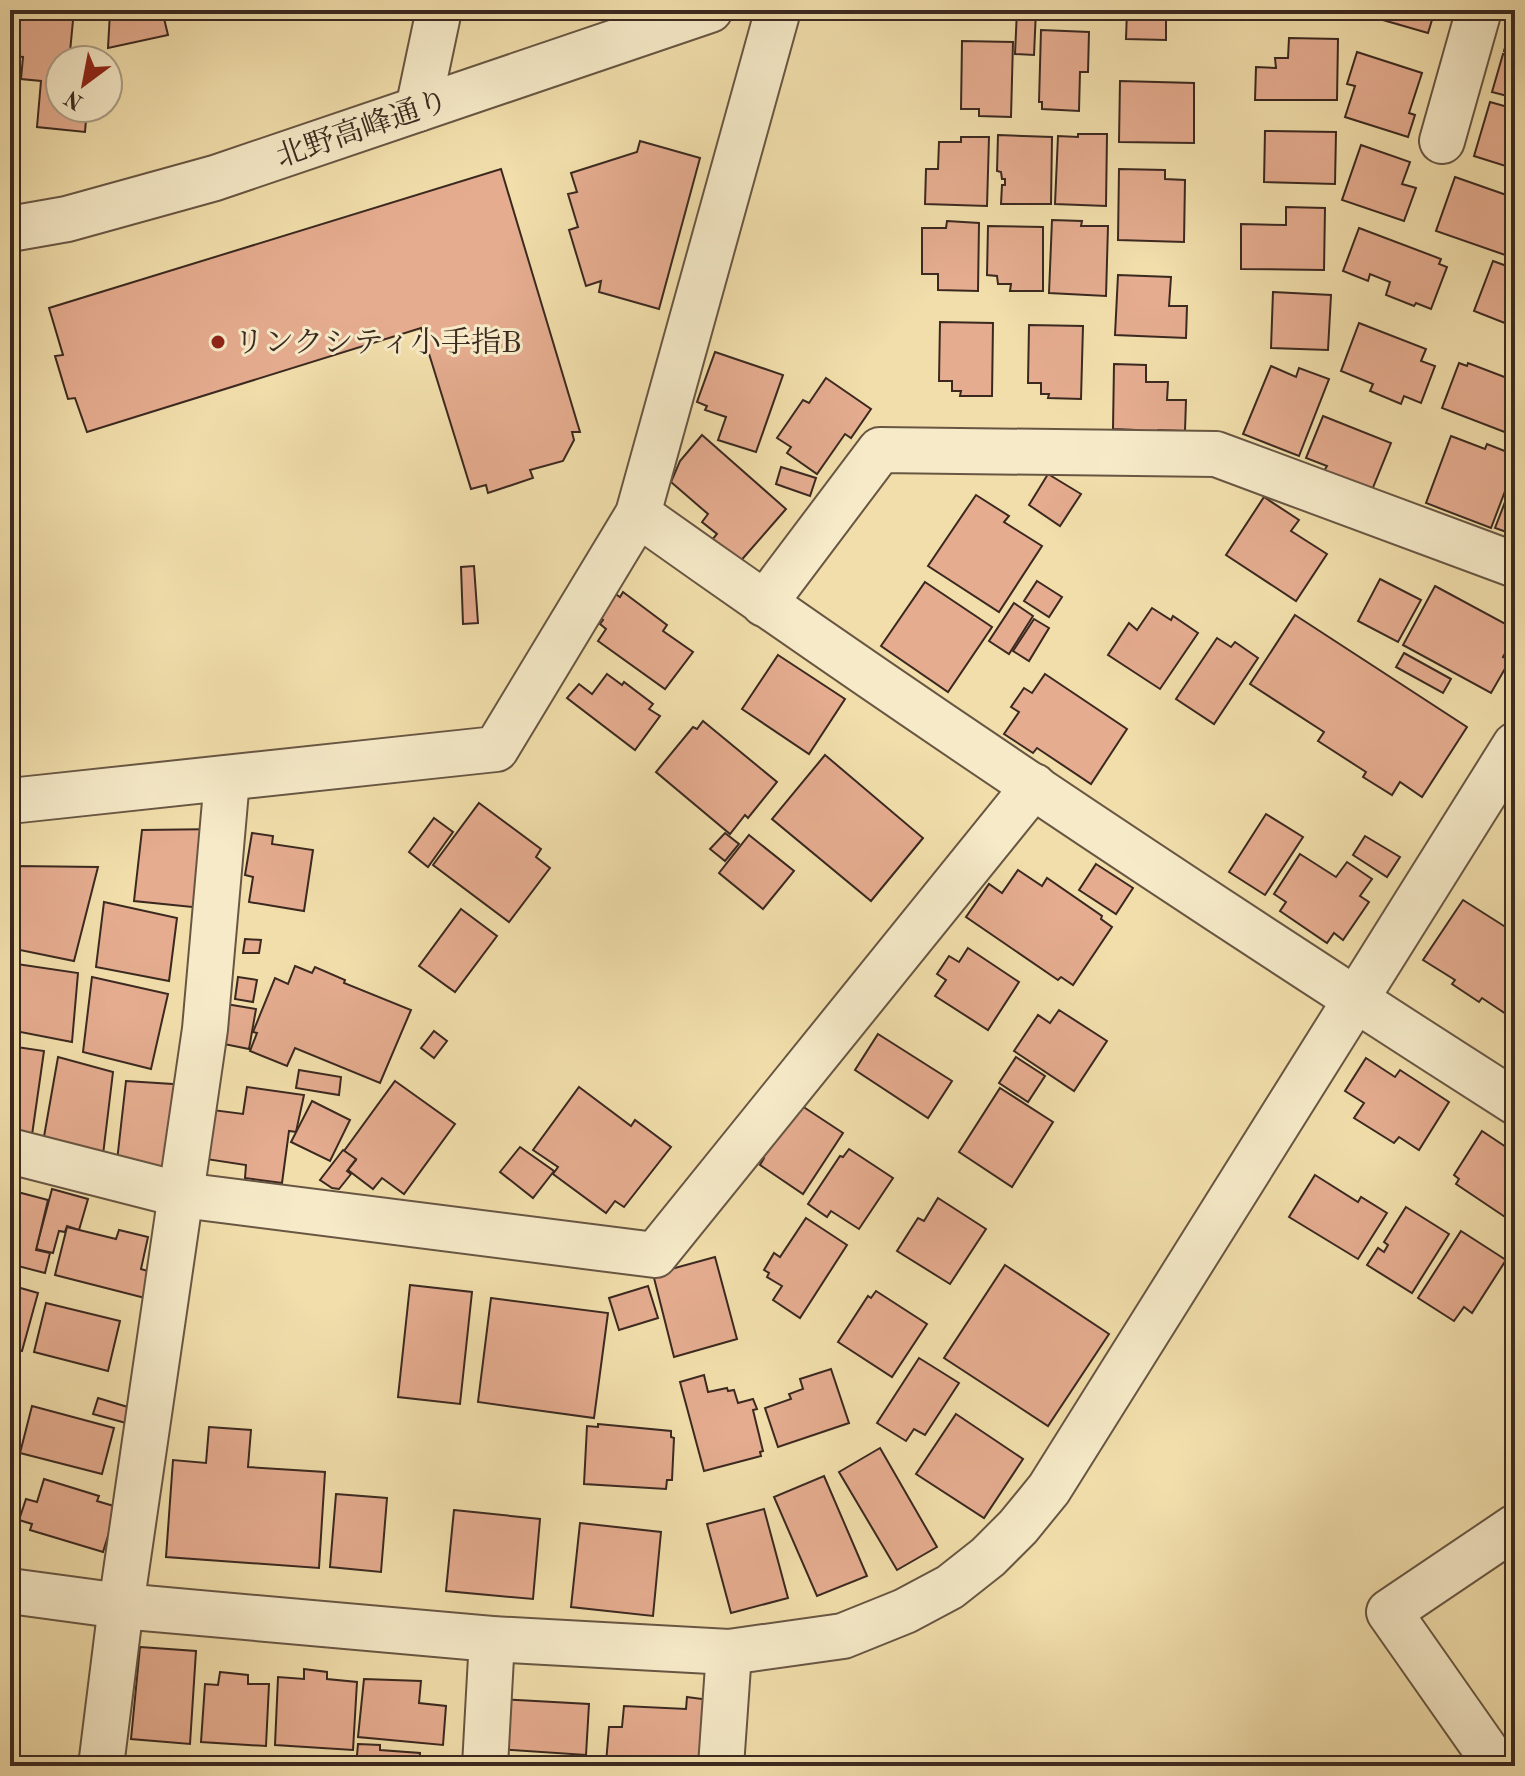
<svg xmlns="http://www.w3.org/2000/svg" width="1525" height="1776" viewBox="0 0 1525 1776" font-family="'Old Standard TT','Noto Serif JP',serif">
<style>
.building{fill:#e5ac8f;stroke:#3b2920;stroke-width:2}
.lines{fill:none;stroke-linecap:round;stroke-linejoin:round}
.minor-casing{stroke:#685643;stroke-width:48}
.minor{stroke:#f6eac8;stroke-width:44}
.poi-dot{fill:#8f2418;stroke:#f6eac8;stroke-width:3}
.labels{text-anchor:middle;stroke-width:6;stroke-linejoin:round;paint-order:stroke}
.street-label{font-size:30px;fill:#3b2920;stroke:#f6eac8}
.poi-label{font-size:30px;fill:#3b2920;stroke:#f6eac8;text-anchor:start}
</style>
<rect width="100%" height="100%" fill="#f1deab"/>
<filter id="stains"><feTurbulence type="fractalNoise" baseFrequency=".0025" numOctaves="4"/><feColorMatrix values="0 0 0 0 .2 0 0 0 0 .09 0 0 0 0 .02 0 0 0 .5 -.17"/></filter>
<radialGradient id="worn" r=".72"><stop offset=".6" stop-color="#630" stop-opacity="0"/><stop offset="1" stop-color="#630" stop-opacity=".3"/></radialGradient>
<g class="building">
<polygon points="10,10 74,10 70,52 82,53 81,60 60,60 60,108 87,108 85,132 37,127 41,81 21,79 23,57 10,56"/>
<polygon points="119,10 162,10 168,35 108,48 110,12"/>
<polygon points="1017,10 1036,10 1034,55 1015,54"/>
<polygon points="1127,10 1166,10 1166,40 1126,39"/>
<polygon points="1341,10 1341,19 1284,17 1284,11 1256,11"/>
<polygon points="1371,10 1435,10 1428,33 1369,16"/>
<polygon points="1515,13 1515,54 1504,51"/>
<polygon points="1041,30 1089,32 1088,72 1080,72 1079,111 1042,109 1042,102 1039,102"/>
<polygon points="1289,38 1338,39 1337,100 1255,100 1256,67 1276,68 1275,58 1288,58"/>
<polygon points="962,41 1013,42 1011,117 979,116 979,109 961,109"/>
<polygon points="1357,52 1422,73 1409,113 1415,115 1408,137 1345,117 1355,86 1347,84"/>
<polygon points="1503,54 1515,57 1515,98 1492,92"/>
<polygon points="1120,81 1194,83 1194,143 1119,142"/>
<polygon points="1490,102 1515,109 1515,169 1474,156"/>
<polygon points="1265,131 1336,132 1335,184 1264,182"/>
<polygon points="1078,134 1107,134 1106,206 1055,204 1058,136 1078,137"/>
<polygon points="998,135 1052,137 1051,204 1001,204 1002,185 1005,185 1005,179 1002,179 1001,172 997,171"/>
<polygon points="961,137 989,137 987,206 925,204 926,169 938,169 939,142 961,142"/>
<polygon points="640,141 700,158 659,309 599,292 601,281 586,286 569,230 578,227 568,194 577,192 571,173 637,152"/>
<polygon points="1361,145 1410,162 1402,184 1416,188 1404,221 1342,200"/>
<polygon points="501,169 580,432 572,432 574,440 563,461 530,470 533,478 488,493 486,485 471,489 421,328 87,432 75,398 68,399 55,356 63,355 49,308"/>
<polygon points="1119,169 1165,170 1165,179 1185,180 1184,242 1118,240"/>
<polygon points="1455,177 1515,198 1515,234 1508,256 1436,231"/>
<polygon points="1286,207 1325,208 1324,270 1241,269 1241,224 1286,225"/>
<polygon points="1052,220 1082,221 1081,226 1108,226 1106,296 1049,293"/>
<polygon points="947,221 979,223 978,291 938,290 938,274 922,274 922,228 946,228"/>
<polygon points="988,226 1043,227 1043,291 1010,291 1011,284 998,284 997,276 987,275"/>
<polygon points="1359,228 1441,259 1439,264 1447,267 1431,309 1416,303 1414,306 1386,295 1390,282 1370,274 1368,281 1343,271"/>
<polygon points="1493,261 1515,269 1515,327 1474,311"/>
<polygon points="1118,275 1171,277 1169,306 1187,306 1186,338 1115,335"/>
<polygon points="1273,292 1331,295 1328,350 1271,348"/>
<polygon points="940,322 993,323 992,396 960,396 961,391 952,391 952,381 939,381"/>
<polygon points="1359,323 1426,349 1421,361 1435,366 1421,403 1404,396 1401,404 1370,391 1373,384 1341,371"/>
<polygon points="1029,325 1083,326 1081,399 1048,398 1049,394 1041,394 1041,383 1028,383"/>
<polygon points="715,352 783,375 756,452 718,440 726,417 705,410 707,406 697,402"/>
<polygon points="1459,363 1467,366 1468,363 1515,381 1515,436 1442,408"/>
<polygon points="1114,364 1146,365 1146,382 1168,382 1167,400 1186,400 1185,431 1158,430 1158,436 1135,436 1135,430 1113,429"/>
<polygon points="1271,366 1296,377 1299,368 1329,379 1299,456 1243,434"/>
<polygon points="826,378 871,409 851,438 845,434 817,474 787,453 791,447 777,438 803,400 809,403"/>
<polygon points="1323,416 1391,443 1372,490 1324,471 1327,466 1306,458"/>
<polygon points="702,435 786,509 738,564 711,541 717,534 702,522 708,514 671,482 680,461"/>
<polygon points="1451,436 1485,449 1487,444 1515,455 1515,465 1491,528 1426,503"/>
<polygon points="781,467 816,478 810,496 776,484"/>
<polygon points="1048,474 1081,494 1060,526 1029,505"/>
<polygon points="1515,476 1515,535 1495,528"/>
<polygon points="976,495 1009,516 1004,522 1042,546 999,612 928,566"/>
<polygon points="1264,497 1299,520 1291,531 1327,554 1296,601 1226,555"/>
<polygon points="474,566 478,623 463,624 461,567"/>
<polygon points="1380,579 1421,600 1398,642 1358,621"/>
<polygon points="1037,581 1062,597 1049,617 1024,601"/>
<polygon points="925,582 992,627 948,692 881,646"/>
<polygon points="1435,586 1515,629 1515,636 1503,657 1510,660 1491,693 1403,645"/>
<polygon points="623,592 667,625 663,631 693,652 665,689 598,641 606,629 600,624 603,620 597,615 614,593 620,597"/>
<polygon points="1014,603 1033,616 1009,654 989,641"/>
<polygon points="1152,608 1171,620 1173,616 1198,633 1160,689 1108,655 1129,623 1137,630"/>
<polygon points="1295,615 1467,727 1422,797 1400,782 1392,795 1363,777 1366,772 1318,741 1324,732 1250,684"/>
<polygon points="1034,619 1049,628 1029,661 1013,651"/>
<polygon points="1217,638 1231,647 1235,642 1258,658 1214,724 1176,699"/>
<polygon points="1404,653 1451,679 1443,693 1396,667"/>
<polygon points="778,655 845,699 809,754 742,709"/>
<polygon points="607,674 622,685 624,682 653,704 649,709 660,716 635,750 567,698 579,684 592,694"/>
<polygon points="1045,674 1127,729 1091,784 1037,748 1033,753 1004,734 1019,712 1011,707 1024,688 1032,693"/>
<polygon points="703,721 777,782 748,818 745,815 730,834 656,772 693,727 697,729"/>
<polygon points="825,755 923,838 871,901 772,819"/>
<polygon points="479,803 541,849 536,857 550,868 509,922 433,865"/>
<polygon points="1266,814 1303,837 1265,895 1229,872"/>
<polygon points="434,818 453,832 428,867 409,852"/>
<polygon points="221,829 212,909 134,901 142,830"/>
<polygon points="252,833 273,836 272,844 313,850 304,911 249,902 253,877 245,875"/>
<polygon points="725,833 739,844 725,861 710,849"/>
<polygon points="749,835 794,871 763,909 719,873"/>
<polygon points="1365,836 1400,857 1387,877 1353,855"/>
<polygon points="1300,854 1336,877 1347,862 1372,879 1360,896 1369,902 1343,940 1334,933 1327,943 1280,911 1286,902 1274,894"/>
<polygon points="1096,864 1133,888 1116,914 1079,890"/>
<polygon points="17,866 98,867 74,961 10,948 10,917"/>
<polygon points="1018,870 1042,886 1047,878 1102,916 1101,919 1112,927 1073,985 1061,977 1058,980 966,917 989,884 1002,893"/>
<polygon points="1463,900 1515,933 1515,1020 1482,998 1479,1002 1452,984 1455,980 1423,960"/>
<polygon points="104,902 177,918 169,981 96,967"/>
<polygon points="461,909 497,936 455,992 419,966"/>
<polygon points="245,939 261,940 259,953 243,953"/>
<polygon points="968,948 1019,982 988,1030 935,996 946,980 937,974 949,956 959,962"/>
<polygon points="10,963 78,973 72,1042 10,1030"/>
<polygon points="295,966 312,973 315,967 345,980 344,983 411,1010 380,1083 295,1048 287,1066 250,1051 257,1033 253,1032 275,978 288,984"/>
<polygon points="92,977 168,994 151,1069 83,1052"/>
<polygon points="238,977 257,980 253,1002 235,999"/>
<polygon points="226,1004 256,1009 249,1049 219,1043"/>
<polygon points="1059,1010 1107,1041 1074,1091 1014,1051 1038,1015 1050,1023"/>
<polygon points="434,1031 447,1041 434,1058 421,1048"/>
<polygon points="878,1034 952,1081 928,1118 855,1070"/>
<polygon points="10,1046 44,1051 31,1142 10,1137"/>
<polygon points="58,1057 113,1072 102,1163 42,1148"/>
<polygon points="1016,1057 1045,1076 1028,1102 999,1083"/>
<polygon points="1366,1058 1395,1077 1400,1070 1449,1102 1419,1150 1399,1137 1394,1143 1354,1118 1364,1103 1345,1091"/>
<polygon points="299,1070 341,1077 339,1095 296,1088"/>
<polygon points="126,1081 188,1085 174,1186 116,1170"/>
<polygon points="395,1081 455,1124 404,1194 382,1178 373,1189 348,1170 356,1160 344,1151"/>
<polygon points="247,1087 304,1095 296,1132 289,1131 282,1183 245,1178 246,1165 206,1159 213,1110 243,1114"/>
<polygon points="579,1087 631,1126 635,1120 671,1147 624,1207 615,1201 606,1213 553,1174 558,1167 533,1150"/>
<polygon points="1000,1088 1053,1122 1012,1187 959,1152"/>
<polygon points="312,1101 350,1120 330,1161 291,1142"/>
<polygon points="799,1104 843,1133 803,1194 760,1165 764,1158 759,1155"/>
<polygon points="1482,1131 1515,1153 1514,1223 1456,1184 1459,1179 1454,1175"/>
<polygon points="520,1147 554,1171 533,1198 500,1172"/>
<polygon points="849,1149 893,1178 859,1229 831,1211 827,1217 808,1204 840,1156 843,1157"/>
<polygon points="343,1150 356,1159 347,1171 351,1174 339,1189 332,1188 320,1180"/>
<polygon points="1315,1175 1358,1202 1361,1197 1387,1213 1358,1259 1289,1217"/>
<polygon points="52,1189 88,1199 79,1230 67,1226 65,1232 59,1231 53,1253 36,1249"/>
<polygon points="10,1190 48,1200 36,1250 50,1253 45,1273 10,1264"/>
<polygon points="938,1198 986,1229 950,1284 897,1251 918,1218 924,1221"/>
<polygon points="1406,1207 1449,1234 1412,1293 1367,1265 1378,1248 1384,1252 1388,1245 1384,1242"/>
<polygon points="806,1218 847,1245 800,1318 773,1300 782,1286 767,1277 769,1273 764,1270 774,1253 780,1257"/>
<polygon points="67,1227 116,1239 119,1230 148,1237 141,1269 151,1272 145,1298 55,1275"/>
<polygon points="1461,1231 1506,1260 1472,1313 1464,1307 1454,1321 1418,1298"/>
<polygon points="715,1257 737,1339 674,1357 653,1274"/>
<polygon points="1005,1265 1109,1334 1048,1426 944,1358"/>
<polygon points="10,1285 38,1293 22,1351 10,1348"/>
<polygon points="410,1285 472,1292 460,1404 398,1397"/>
<polygon points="648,1286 658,1318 619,1330 609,1298"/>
<polygon points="876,1291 927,1324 892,1377 838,1342 868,1296 871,1298"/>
<polygon points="491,1298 608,1313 594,1418 478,1402"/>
<polygon points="46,1303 120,1321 108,1371 34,1352"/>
<polygon points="919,1358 959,1383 925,1435 914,1429 906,1441 877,1423"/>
<polygon points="831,1369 849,1423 778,1447 765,1408 791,1399 789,1394 803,1389 800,1379"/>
<polygon points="704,1375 708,1392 727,1388 728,1391 734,1390 738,1403 753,1399 757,1409 753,1410 763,1451 760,1452 761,1456 704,1471 680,1382"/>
<polygon points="10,1381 18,1383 10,1413"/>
<polygon points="98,1398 131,1408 126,1423 93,1414"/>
<polygon points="32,1406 114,1428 102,1474 20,1453"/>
<polygon points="956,1414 1023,1459 984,1518 916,1474"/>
<polygon points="598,1424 671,1431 671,1437 674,1438 672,1480 667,1480 666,1489 584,1484 587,1426 598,1427"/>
<polygon points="209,1427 251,1430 248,1467 325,1472 319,1568 166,1557 173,1460 206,1463"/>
<polygon points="880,1448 937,1547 897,1570 839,1472"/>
<polygon points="824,1476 867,1576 817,1596 774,1497"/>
<polygon points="10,1478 20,1480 10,1515"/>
<polygon points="44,1479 99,1496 97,1501 117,1507 103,1552 30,1530 32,1524 19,1520 26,1499 37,1502"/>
<polygon points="336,1494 387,1498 381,1572 330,1567"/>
<polygon points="764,1509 788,1598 731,1613 707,1524"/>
<polygon points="454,1510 540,1519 533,1599 446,1591"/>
<polygon points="580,1523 661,1532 653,1616 571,1607"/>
<polygon points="140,1647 196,1651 190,1744 131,1739"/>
<polygon points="304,1669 327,1672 327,1679 357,1682 353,1750 275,1745 278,1677 304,1679"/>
<polygon points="220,1672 248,1675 248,1684 269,1684 266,1746 201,1742 205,1684 218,1685"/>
<polygon points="364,1679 421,1681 419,1703 446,1706 443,1745 358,1737"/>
<polygon points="687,1697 710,1700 705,1766 613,1766 606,1763 609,1727 622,1727 624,1706 686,1709"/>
<polygon points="499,1699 589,1704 586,1755 495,1749"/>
<polygon points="358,1744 380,1745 380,1750 420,1753 419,1766 356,1766"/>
</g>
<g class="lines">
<g class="minor-casing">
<g id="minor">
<polyline points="418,109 439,10"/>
<polyline points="1442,141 1479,10"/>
<polyline points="10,229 67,219 215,178 710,10"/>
<path d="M 638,514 C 925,718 1219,913 1515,1102"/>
<polyline points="764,604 880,450 1216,454 1515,565"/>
<polyline points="10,801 496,749 638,514 778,10"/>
<polyline points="10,1151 182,1195 655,1255 1034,786"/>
<polyline points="10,1591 121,1606 492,1639 729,1652 843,1636 905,1611 950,1587 988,1557 1018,1527 1049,1489 1515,745"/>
<polyline points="101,1766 121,1606 205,1029 227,779"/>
<polyline points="485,1766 492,1639"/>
<polyline points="721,1766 729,1652"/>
<polyline points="1497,1766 1389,1612 1515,1527"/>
</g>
</g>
<use href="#minor" class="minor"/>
</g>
<circle class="poi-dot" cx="218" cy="342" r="8"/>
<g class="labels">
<g class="street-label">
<text transform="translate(362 128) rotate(-19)" y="10">北野高峰通り</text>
</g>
<g class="poi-label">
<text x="234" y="352">リンクシティ小手指B</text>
</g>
</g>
<rect width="1525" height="1776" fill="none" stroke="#f1deab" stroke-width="40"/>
<rect x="12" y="12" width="1501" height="1752" fill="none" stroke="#3b2920" stroke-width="4"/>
<rect x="20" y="20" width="1485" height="1736" fill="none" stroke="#3b2920" stroke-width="2"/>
<g transform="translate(84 84) rotate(212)"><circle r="38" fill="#f6eac8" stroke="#ab9d85" stroke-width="2"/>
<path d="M0-6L14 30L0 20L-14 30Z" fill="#8f2418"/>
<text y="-12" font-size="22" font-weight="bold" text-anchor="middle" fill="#3b2920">N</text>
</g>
<rect width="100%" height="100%" filter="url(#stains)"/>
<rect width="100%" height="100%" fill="url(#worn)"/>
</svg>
